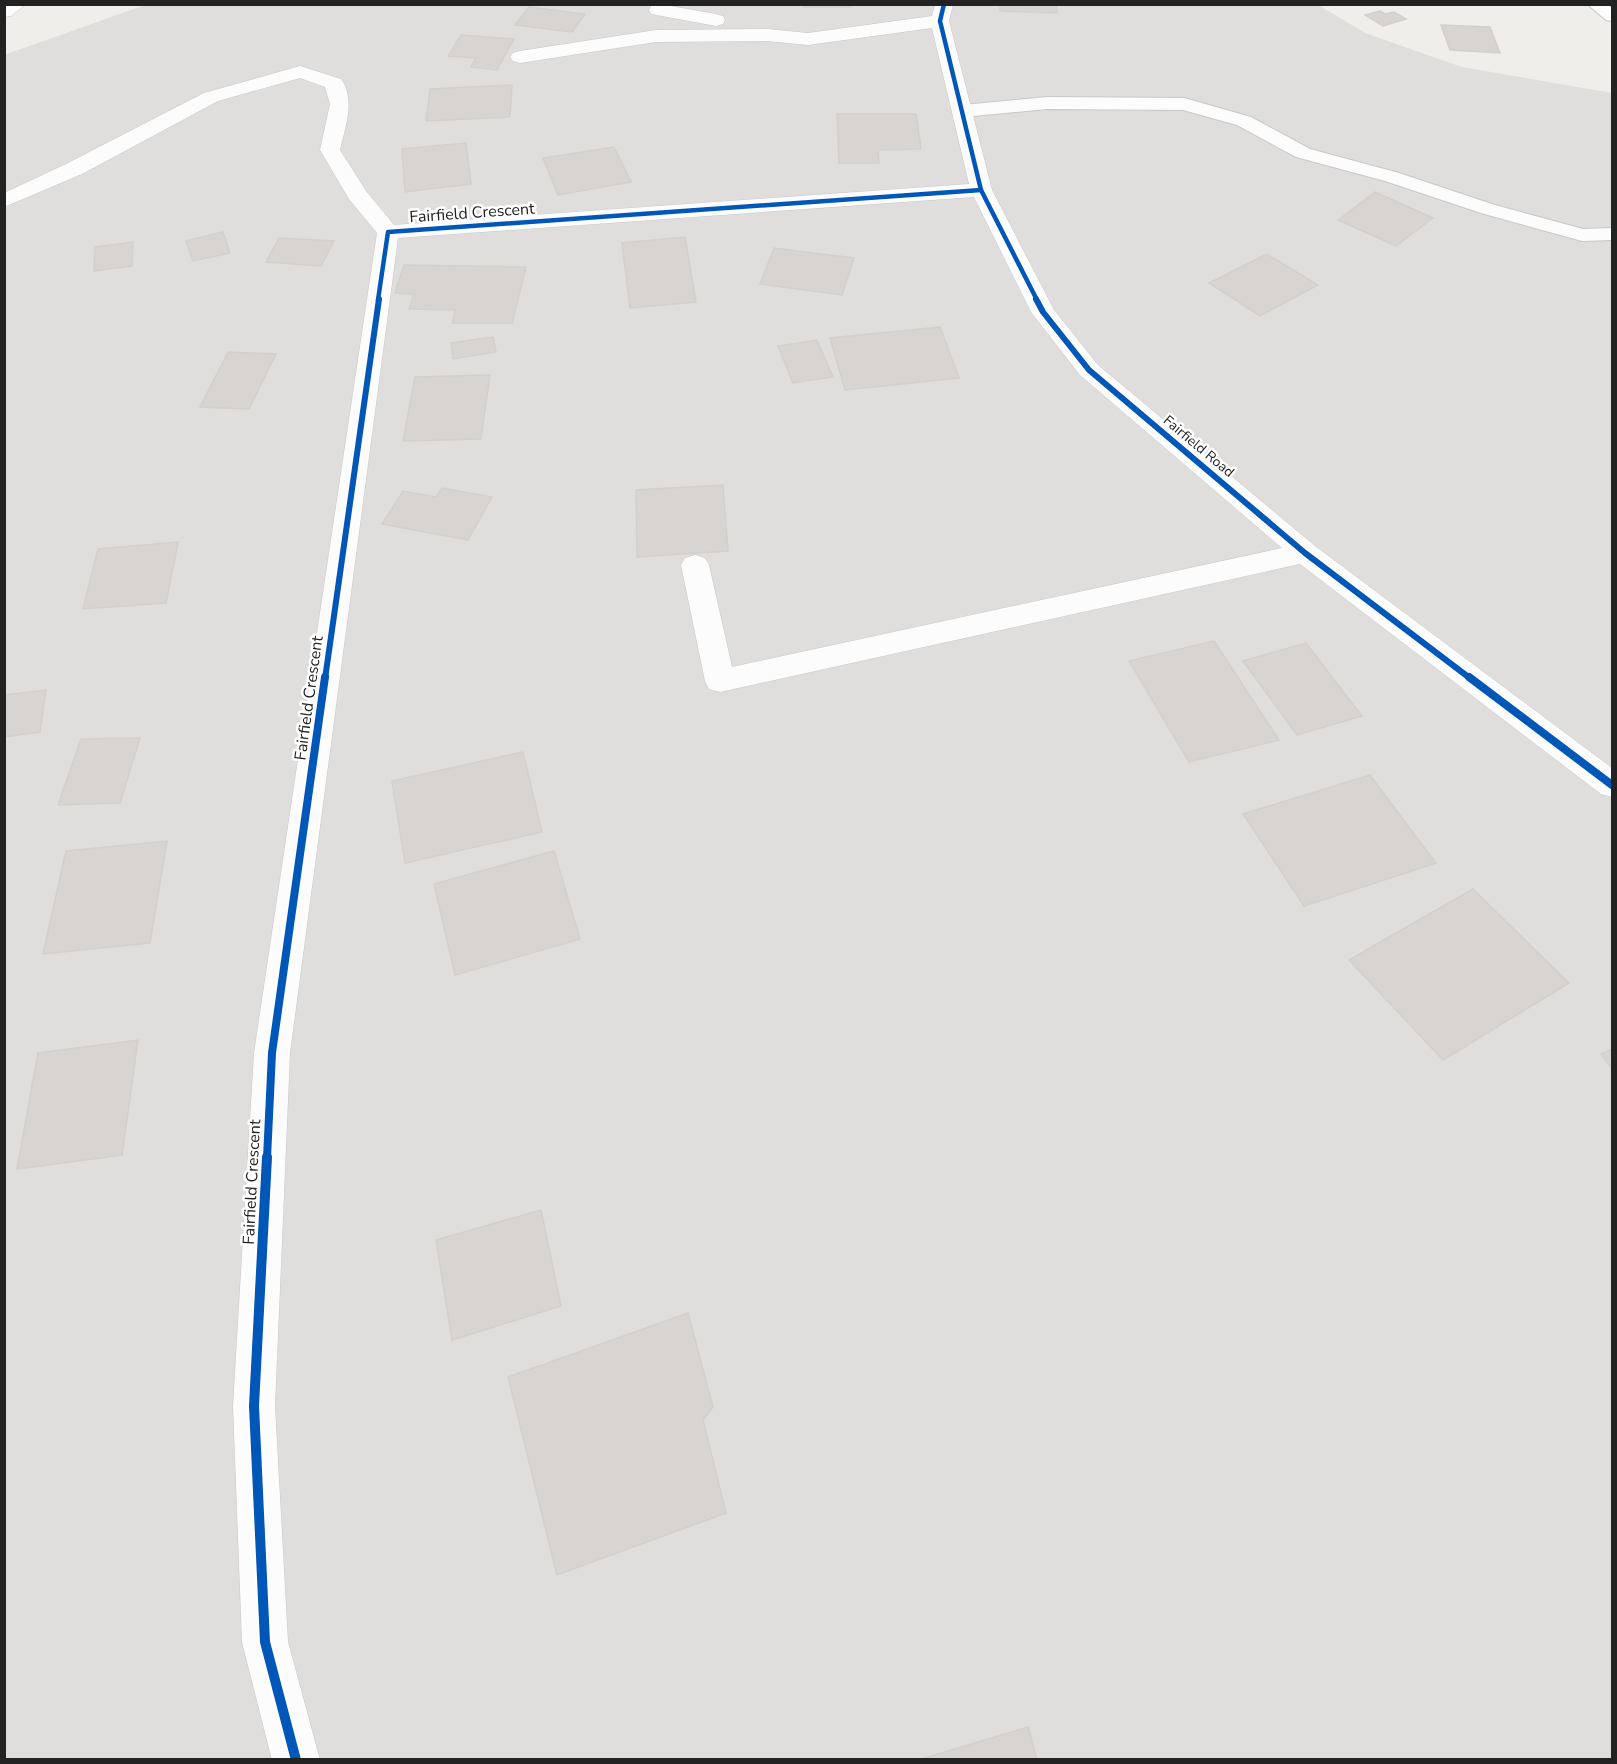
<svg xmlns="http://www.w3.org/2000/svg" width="1617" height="1764" viewBox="0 0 1617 1764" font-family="'Nunito Sans',sans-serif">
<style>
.residential{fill:#dfdedc}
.building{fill:#d7d4d2;stroke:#d3d0cc;stroke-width:1.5}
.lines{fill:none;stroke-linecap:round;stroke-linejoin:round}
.lane-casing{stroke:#c9c8c7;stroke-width:2}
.street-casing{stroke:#c9c8c7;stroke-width:1}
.lane{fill:#fdfcfc;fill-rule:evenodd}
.street{fill:#fdfcfc;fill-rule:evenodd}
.cycleway-far3-casing{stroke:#fff;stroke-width:7}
.cycleway-far2-casing{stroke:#fff;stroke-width:9}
.cycleway-far1-casing{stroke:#fff;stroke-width:11}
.cycleway-casing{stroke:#fff;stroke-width:14}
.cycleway-far3{stroke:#0057b8;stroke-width:4.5}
.cycleway-far2{stroke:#0057b8;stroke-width:6}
.cycleway-far1{stroke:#0057b8;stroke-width:8}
.cycleway{stroke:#0057b8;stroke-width:10}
.labels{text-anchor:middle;stroke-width:5;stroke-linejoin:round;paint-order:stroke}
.far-street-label{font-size:14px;fill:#222;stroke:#fff}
.street-label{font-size:16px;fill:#222;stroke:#fff}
</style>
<rect width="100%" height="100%" fill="#f0eeeb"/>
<polygon class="residential" points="148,4 1317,4 1365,33 1462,67 1612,93 1612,1759 5,1759 4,55"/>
<g class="building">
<rect x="804" y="4" width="47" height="3"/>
<polygon points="1000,4 1056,4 1057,13 1000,11"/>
<polygon points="529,7 585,14 572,32 515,25"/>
<polygon points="1380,11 1385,14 1394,12 1406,19 1383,26 1365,15"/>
<polygon points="1441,25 1490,27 1500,53 1450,50"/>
<polygon points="461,35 514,39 497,70 471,67 476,58 448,56"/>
<polygon points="512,85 510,117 426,121 430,89"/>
<polygon points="837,114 916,114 921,149 878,150 879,163 839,163"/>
<polygon points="466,143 471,184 405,192 402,149"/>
<polygon points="614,147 631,182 558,195 543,158"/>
<polygon points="1375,192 1433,218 1396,246 1338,220"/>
<polygon points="223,232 230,253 193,261 186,241"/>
<polygon points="685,237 696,302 630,308 622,243"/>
<polygon points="279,238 334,241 321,266 266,262"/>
<polygon points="133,242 132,266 94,271 95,247"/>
<polygon points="774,248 854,258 842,295 760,284"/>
<polygon points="1267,254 1318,285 1260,316 1209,283"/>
<polygon points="404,265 526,267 512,323 452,323 456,310 409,309 414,294 395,293"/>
<polygon points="940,327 959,378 845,390 830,338"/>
<polygon points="493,337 496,352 453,359 451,343"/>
<polygon points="817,340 833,377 793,383 778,346"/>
<polygon points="228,352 276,354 249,409 200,407"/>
<polygon points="490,375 481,439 403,441 415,377"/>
<polygon points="723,485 728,551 637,557 636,490"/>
<polygon points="442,488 492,497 468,540 382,524 403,491 436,497"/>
<polygon points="178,542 166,603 83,609 98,549"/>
<polygon points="1214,641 1279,740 1189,762 1129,661"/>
<polygon points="1306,643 1362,716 1297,735 1243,661"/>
<polygon points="46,690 40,732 4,737 4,695"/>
<polygon points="140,738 120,803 58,805 81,739"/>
<polygon points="523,752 542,832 405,863 392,781"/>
<polygon points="1370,775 1436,863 1304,906 1243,814"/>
<polygon points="167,841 150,943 43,954 66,851"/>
<polygon points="554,851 580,939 455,975 434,884"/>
<polygon points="1473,889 1569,983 1443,1060 1349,960"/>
<polygon points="138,1040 122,1155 17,1169 38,1053"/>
<polygon points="1612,1049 1612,1069 1601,1054"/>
<polygon points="541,1210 561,1306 452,1340 436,1240"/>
<polygon points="688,1313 713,1407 703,1420 726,1513 557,1575 508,1377"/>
<polygon points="1028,1727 1037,1760 918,1760"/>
</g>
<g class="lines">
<g class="lane-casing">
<g id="lane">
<polygon points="1587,4 1607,4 1612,8 1612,21 1606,20"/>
<polygon points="1047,97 1184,98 1251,117 1310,149 1399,173 1495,205 1583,229 1612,228 1612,240 1582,241 1481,213 1385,181 1296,157 1237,125 1183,110 1047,109 963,117 956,115 954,111 956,107 963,105"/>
</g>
</g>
<g class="street-casing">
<g id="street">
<polygon points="4,4 26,4 11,16 4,17"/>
<polygon points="659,4 716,14 723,16 725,20 723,24 716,26 651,14 649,10 651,6"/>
<path d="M 935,4 L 953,4 L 949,21 L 992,190 L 1054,310 L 1098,365 L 1315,546 L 1612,768 L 1612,797 L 1601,794 L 1300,564 L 720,692 L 709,689 L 705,681 L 681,565 L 685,558 L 695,555 L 705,558 L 709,565 L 732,667 L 1282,548 L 1080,375 L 1031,312 L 974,197 L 398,238 L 290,1053 L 275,1406 L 288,1642 L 320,1760 L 272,1760 L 242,1642 L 233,1406 L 254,1053 L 377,233 L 349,199 L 320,150 L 330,104 L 325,87 L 300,78 L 218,101 L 82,174 L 4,207 L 4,193 L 66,164 L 204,93 L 300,66 L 341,79 C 356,100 345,127 340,150 L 366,191 L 394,225 L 969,184 L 932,28 L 808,45 L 767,41 L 656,42 L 520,63 L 513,61 L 510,57 L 513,53 L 520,51 L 656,30 L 767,29 L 808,33 L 932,16 Z"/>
</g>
</g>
<use href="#lane" class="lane"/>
<use href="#street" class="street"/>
<g class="cycleway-far3-casing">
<g id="cycleway-far3">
<polyline points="944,4 940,21 981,190 1037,300"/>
<polyline points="378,300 388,232 981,190"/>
</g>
</g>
<g class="cycleway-far2-casing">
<g id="cycleway-far2">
<polyline points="1036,299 1043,312 1089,370 1305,553 1471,679"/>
<polyline points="325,679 379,299"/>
</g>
</g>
<g class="cycleway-far1-casing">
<g id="cycleway-far1">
<polyline points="1469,677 1612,785"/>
<polyline points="267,1158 272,1053 325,677"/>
</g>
</g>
<g class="cycleway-casing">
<polyline id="cycleway" points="267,1157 254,1406 265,1642 296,1760"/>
</g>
<use href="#cycleway-far3" class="cycleway-far3"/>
<use href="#cycleway-far2" class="cycleway-far2"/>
<use href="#cycleway-far1" class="cycleway-far1"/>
<use href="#cycleway" class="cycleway"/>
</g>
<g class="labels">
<g class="far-street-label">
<text transform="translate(1199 446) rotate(40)" y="5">Fairfield Road</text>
</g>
<g class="street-label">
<text transform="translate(472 212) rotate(-4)" y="6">Fairfield Crescent</text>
<text transform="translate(308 698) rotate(-82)" y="6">Fairfield Crescent</text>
<text transform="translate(251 1182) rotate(-87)" y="6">Fairfield Crescent</text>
</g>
</g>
<rect width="1617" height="1764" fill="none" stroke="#222222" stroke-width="12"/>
</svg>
